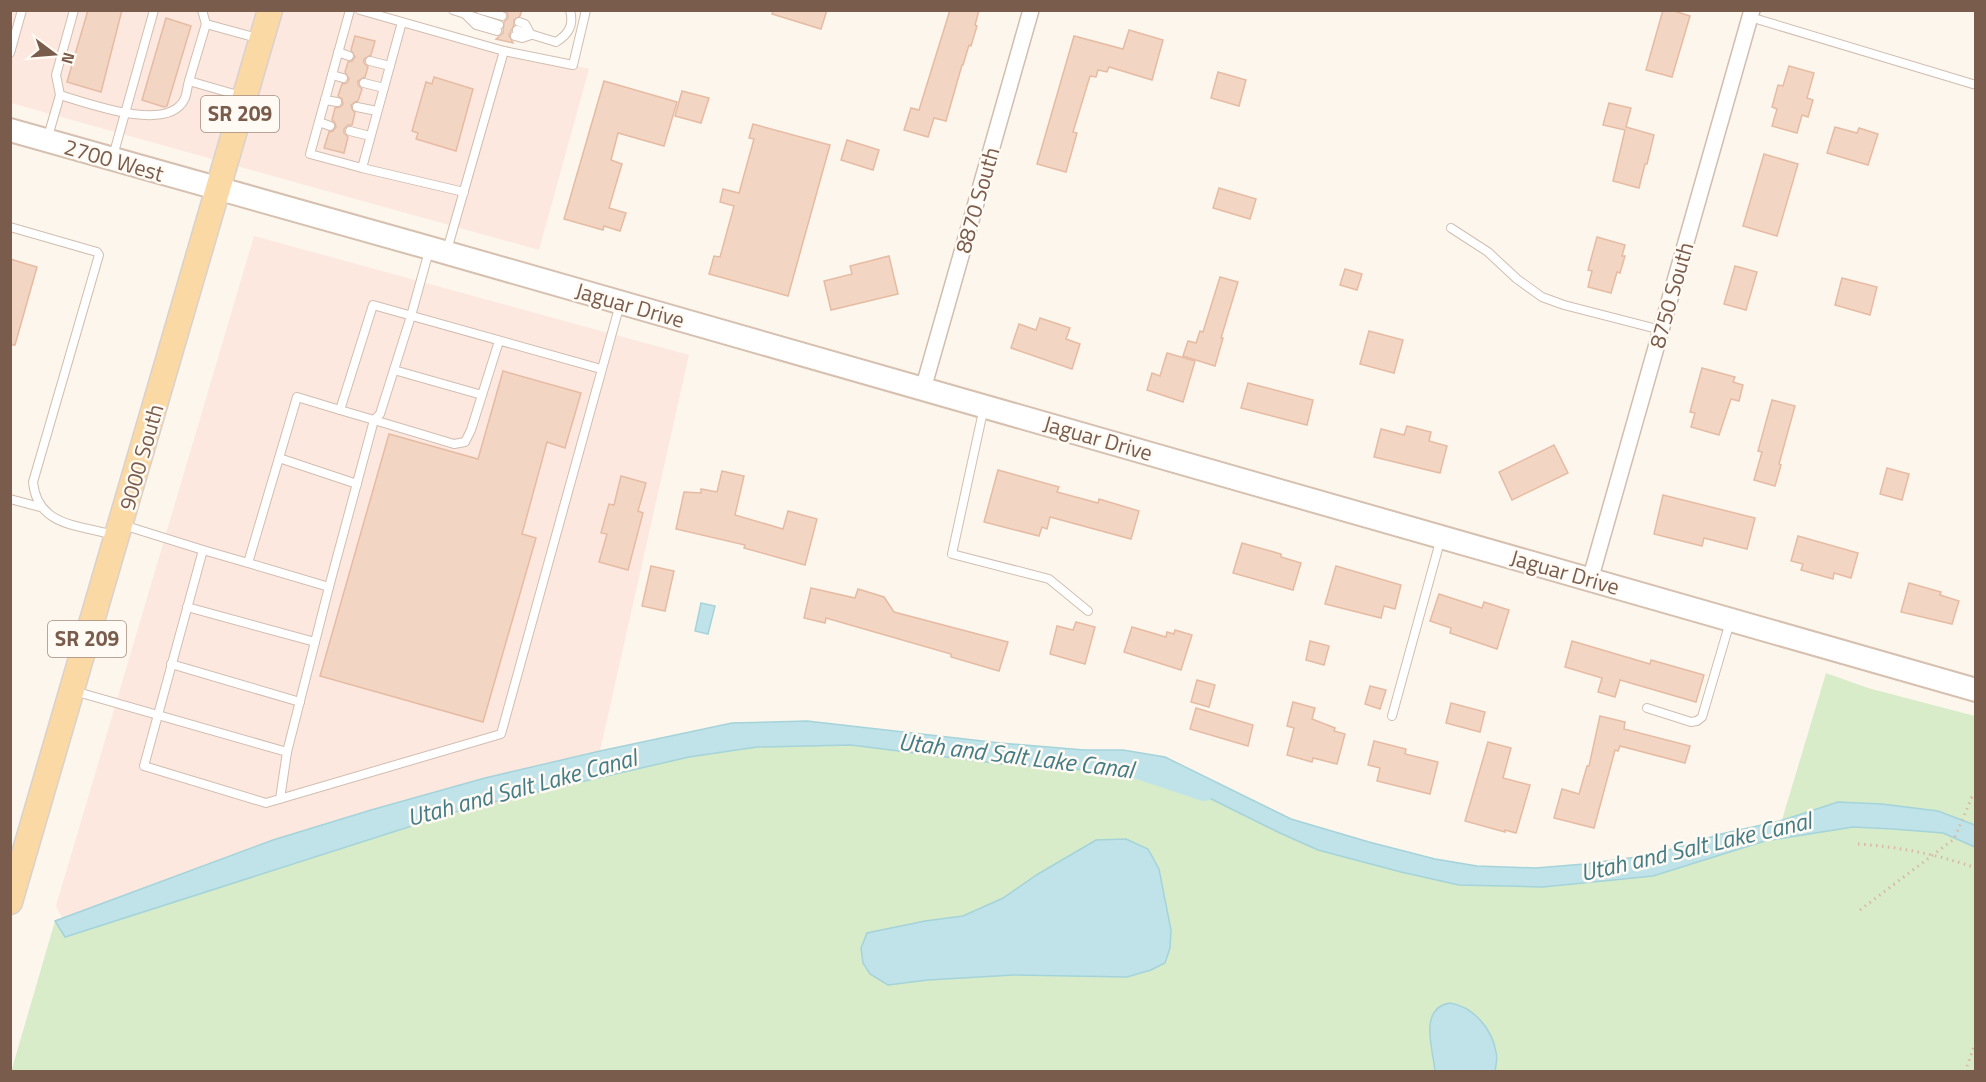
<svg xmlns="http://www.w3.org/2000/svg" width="1986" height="1082" viewBox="0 0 1986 1082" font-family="'Titillium Web',sans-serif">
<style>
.commercial{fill:#fde8e0}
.green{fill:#d8ecc9}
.water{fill:#bfe3e8;stroke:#a5d3da;stroke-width:1.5}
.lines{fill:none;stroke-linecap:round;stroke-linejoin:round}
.canal{stroke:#bfe3e8;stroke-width:20}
.building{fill:#f3d5c3;stroke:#e6bba3;stroke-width:1.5}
.service-casing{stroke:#d1beb0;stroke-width:10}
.minor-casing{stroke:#d1beb0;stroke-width:18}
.secondary-casing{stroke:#d6c0b0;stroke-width:26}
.primary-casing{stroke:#dad1cd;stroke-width:27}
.path{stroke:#d9b8a5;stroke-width:3;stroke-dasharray:1.5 4.5;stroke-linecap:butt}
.service{stroke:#fff;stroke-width:8}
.minor{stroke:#fff;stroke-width:15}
.secondary{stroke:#fff;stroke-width:22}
.primary{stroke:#fbd9a5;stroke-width:24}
.labels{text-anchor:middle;stroke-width:5;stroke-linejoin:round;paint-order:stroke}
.shield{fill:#fffaf3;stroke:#a28b7f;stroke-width:1.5}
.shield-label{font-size:21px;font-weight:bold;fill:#7a5c4d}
.street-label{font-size:22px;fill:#7a5c4d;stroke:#fffaf3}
.water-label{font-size:24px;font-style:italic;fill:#437c86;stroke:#fffaf3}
</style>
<rect width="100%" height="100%" fill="#fdf6ec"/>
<g class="commercial">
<polygon points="10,11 378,11 589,69 539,250 11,103"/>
<polygon points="254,236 689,355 600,751 66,925 56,906"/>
</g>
<polygon class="green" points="1826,673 1868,688 1975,716 1975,1071 11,1072 55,921 273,840 371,810 486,778 600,751 732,723 807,721 1000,743 1084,750 1123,750 1165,757 1291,819 1369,842 1435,859 1477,866 1536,868 1584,864 1652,855 1721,834 1782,820"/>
<g class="water">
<polygon points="701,603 715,606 708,634 695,631"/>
<polygon points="807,721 1000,743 1084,750 1123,750 1165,757 1291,819 1369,842 1435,859 1477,866 1536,868 1584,864 1652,855 1721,834 1780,821 1838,802 1882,804 1938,811 1975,825 1975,847 1943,833 1893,829 1853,827 1765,841 1653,876 1543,887 1459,885 1401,872 1318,850 1280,833 1179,783 1163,777 1125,771 1065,769 1002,764 851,745 757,747 689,757 468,808 65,937 55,921 273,840 371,810 485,778 600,751 732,723"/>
<polygon points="1126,839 1148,849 1159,869 1171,930 1170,948 1165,963 1151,970 1127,977 1013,975 928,980 888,985 870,974 863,963 861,948 867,933 925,921 963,916 1003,898 1038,874 1096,840"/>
<path d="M 1450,1003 C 1474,1007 1492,1029 1496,1052 C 1498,1058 1496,1065 1495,1071 L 1435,1071 C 1433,1049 1418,1008 1450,1003 Z"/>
</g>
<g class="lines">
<polyline class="canal" points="1135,768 1204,791"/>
</g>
<g class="building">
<polygon points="88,10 122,10 101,92 67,82"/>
<polygon points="504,10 522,10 520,16 514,20 514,25 509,35 513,43 496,39 503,33 504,22 508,18 508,14"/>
<polygon points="773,10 827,10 821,29 772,14"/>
<polygon points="950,10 979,10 975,25 977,26 971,46 969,45 963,65 962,65 946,121 934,118 928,137 904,130 911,108 919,110"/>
<polygon points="1663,10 1671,10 1690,16 1672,77 1646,70"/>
<polygon points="166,18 191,26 167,106 164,107 142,100"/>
<polygon points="1129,30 1163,40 1152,80 1109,67 1107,72 1098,70 1096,77 1090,76 1073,132 1077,133 1066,172 1037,164 1074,36 1123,49"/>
<polygon points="355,36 375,41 371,55 364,59 364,63 368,67 365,77 358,81 358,85 362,89 358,101 355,102 351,105 352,109 355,113 352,125 348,125 344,129 344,133 348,137 344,153 324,148 329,132 333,131 336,127 335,123 332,120 335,108 340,107 343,104 342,99 338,96 342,84 347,83 349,79 345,72 348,62 352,61 355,57 351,50"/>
<polygon points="1789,66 1814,73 1807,98 1813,100 1808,117 1802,115 1797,133 1772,126 1777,109 1772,107 1778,85 1783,86"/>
<polygon points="1218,72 1246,80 1239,106 1211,98"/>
<polygon points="434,77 473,89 456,151 416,139 418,133 412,131 426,82 432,84"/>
<polygon points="604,81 677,102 664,146 618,133 611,160 622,164 609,208 626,213 620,231 604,226 603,230 564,219"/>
<polygon points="682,91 709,98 701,123 675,116"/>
<polygon points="1609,103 1631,108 1626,127 1654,135 1647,164 1645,164 1639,188 1613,181 1625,130 1603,125"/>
<polygon points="753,124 830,145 788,296 709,274 714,256 720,257 734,206 720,202 723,189 739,193 754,139 749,138"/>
<polygon points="1835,127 1857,133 1859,128 1878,134 1868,165 1827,153"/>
<polygon points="847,140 879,150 873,170 841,160"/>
<polygon points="1764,154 1798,164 1777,236 1743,226"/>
<polygon points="1219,188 1256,199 1250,219 1213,208"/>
<polygon points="1597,237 1625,245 1622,256 1625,256 1620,273 1617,272 1611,293 1588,287 1592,271 1588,270"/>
<polygon points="889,256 898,294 831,310 824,281 852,274 850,266"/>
<polygon points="10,259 37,267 15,345 10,345"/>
<polygon points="1735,266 1757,272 1746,310 1724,304"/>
<polygon points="1345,269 1362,274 1357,290 1340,285"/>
<polygon points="1220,277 1238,282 1221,338 1223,338 1215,366 1183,356 1188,341 1196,343 1200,331 1203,332"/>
<polygon points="1842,278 1877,287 1870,315 1835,305"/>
<polygon points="1040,318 1070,328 1066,339 1080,344 1072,369 1011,348 1019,324 1036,330"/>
<polygon points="1369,331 1403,340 1394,373 1360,364"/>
<polygon points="1167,353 1195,361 1183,402 1147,390 1152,373 1160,376"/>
<polygon points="1702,368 1735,377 1733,382 1743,385 1739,401 1731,399 1719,435 1691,427 1695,413 1690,412"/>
<polygon points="503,371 581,393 565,448 547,442 522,534 536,538 483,722 320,676 389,434 478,459"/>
<polygon points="1248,383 1313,400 1307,425 1241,408"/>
<polygon points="1772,400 1795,406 1779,464 1781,465 1775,486 1754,480 1762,452 1758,451"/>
<polygon points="1407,426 1431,432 1429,441 1447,446 1440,473 1374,457 1381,429 1404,435"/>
<polygon points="1554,445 1568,473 1512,500 1499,472"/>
<polygon points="1887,468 1909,474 1902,500 1880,494"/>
<polygon points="998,470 1059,487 1057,492 1098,503 1099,499 1139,511 1131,539 1050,517 1047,529 1042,527 1039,536 984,522"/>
<polygon points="722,471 744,476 735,515 783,529 788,511 817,519 805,565 744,548 745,545 676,529 684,492 701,493 701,489 717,492"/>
<polygon points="621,476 646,483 638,511 643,513 628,570 599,562 607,534 601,533 609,504 614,505"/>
<polygon points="1663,495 1755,518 1747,549 1704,538 1702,546 1654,534"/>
<polygon points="1798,536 1858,553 1851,578 1834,573 1833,579 1801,570 1803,564 1791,561"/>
<polygon points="1242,543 1281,554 1281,557 1301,563 1293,590 1233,573"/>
<polygon points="651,566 674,571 665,611 642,606"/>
<polygon points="1336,566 1401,585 1395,609 1384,606 1381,618 1325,604"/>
<polygon points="1909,583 1941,592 1940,595 1959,601 1952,624 1901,612"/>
<polygon points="811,588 855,598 858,589 884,597 894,612 1008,642 999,671 951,657 951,654 826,618 825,623 804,618"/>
<polygon points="1439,594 1482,608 1484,602 1509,610 1497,649 1450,633 1451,628 1430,621"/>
<polygon points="1076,622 1095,627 1085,664 1050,654 1057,626 1073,630"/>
<polygon points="1132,627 1166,637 1167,632 1174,634 1175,630 1192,635 1181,670 1124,652"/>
<polygon points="1310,641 1329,646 1324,665 1306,660"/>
<polygon points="1572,641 1650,664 1651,660 1704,675 1696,702 1620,680 1615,697 1598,692 1602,678 1565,667"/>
<polygon points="1197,680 1215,685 1209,707 1191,702"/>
<polygon points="1370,686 1386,690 1380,709 1365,704"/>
<polygon points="1293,702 1315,708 1312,719 1335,728 1334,731 1345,734 1337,764 1313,758 1312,762 1287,755 1294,728 1287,726"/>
<polygon points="1451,703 1485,712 1480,732 1446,723"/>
<polygon points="1196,708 1253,725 1248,746 1190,729"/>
<polygon points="1600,716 1625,722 1624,729 1690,746 1685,763 1620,746 1618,751 1615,750 1594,828 1554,818 1562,789 1579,794 1587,766 1589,766"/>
<polygon points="1374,741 1406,749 1405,754 1438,762 1430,794 1377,781 1380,768 1368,765"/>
<polygon points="1488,742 1511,748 1503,778 1530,785 1516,833 1505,830 1505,832 1465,821"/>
</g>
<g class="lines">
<g class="service-casing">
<g id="service">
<polyline points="202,10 206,24 257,38"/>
<polyline points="350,10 310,154 362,168 402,22"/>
<polyline points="360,10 504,51 447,250"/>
<polyline points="453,10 499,25"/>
<polyline points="481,10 502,16"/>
<polyline points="466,15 476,25 497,31"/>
<polyline points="1750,17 1976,85"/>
<polyline points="206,24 189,81 241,96"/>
<path d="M 517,30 L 556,42 C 569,34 574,25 570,10"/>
<polyline points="515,36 522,38 531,35 525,24 519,22"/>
<polyline points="504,51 573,65 586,10"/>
<polyline points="338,52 349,56"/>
<polyline points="10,53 22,10"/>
<polyline points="370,61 390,66"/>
<polyline points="332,75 343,78"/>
<polyline points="364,83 384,88"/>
<path d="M 60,95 C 87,103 167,133 184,100 C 187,95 187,87 189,81"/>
<polyline points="325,100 337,102"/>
<polyline points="357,107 377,111"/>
<polyline points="319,122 330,126"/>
<polyline points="350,131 370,136"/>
<polyline points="47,140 60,95 56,75 74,10"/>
<polyline points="113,156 154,10"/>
<polyline points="362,168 464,192"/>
<path d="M 10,227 L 97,252 L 99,255 L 33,482 C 37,526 78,525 114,535"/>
<polyline points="1451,228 1488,252 1517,279 1542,297 1564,305 1661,330"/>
<polyline points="394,370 482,395"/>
<polyline points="984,407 952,554 1049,579 1088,611"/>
<polyline points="340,410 374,420 380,414 411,316 429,251"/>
<polyline points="279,458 357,484"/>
<polyline points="10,499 40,507"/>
<polyline points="123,525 203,550 144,766 266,803 501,734 620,304"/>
<polyline points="203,550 248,563 297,397 340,410 373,305 601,369"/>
<polyline points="248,563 329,587 287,752"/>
<polyline points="329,587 374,420 454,444 465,442 471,430 499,341"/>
<polyline points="187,607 315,642"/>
<polyline points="171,664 300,702"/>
<polyline points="74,691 287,752 280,799"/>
<polyline points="1647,708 1691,722 1697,721 1702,717 1730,622"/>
<polyline points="1392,716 1441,538"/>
</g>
</g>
<g class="minor-casing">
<g id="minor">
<polyline points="923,389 1031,10"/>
<polyline points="1590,580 1752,10"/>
</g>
</g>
<g class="secondary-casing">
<polyline id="secondary" points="10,130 430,248 1976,690"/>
</g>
<g class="primary-casing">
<polyline id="primary" points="10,902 270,10"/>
</g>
<g class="path">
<path d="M 1858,844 C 1899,847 1936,854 1976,868"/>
<polyline points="1860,910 1954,839 1972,797 1976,796"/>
<polyline points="1965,1072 1976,1041"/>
</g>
<use href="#service" class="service"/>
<use href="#minor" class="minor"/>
<use href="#secondary" class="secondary"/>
<use href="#primary" class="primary"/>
</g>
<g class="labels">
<g class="shield">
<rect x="201" y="96" width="78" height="36" rx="4.5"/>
<rect x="48" y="621" width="78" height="36" rx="4.5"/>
</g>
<g class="shield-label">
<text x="240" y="121">SR 209</text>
<text x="87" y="646">SR 209</text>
</g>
<g class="street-label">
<text transform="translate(114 160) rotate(16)" y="8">2700 West</text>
<text transform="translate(977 200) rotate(-74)" y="8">8870 South</text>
<text transform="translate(1671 295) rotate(-74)" y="8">8750 South</text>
<text transform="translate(630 305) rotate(16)" y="8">Jaguar Drive</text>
<text transform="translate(1098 438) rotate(16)" y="8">Jaguar Drive</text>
<text transform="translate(141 457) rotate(-74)" y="8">9000 South</text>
<text transform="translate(1565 572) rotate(16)" y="8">Jaguar Drive</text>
</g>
<g class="water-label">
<text transform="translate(1016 756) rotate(7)" y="8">Utah and Salt Lake Canal</text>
<text transform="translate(522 788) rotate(-15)" y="8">Utah and Salt Lake Canal</text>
<text transform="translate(1696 847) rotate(-13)" y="8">Utah and Salt Lake Canal</text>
</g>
</g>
<rect width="1986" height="1082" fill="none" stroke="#7a5c4d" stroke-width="24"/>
<g transform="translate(54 54) rotate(106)" stroke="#fffaf3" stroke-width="4.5" paint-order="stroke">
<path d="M0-4.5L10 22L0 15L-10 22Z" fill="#7a5c4d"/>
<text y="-9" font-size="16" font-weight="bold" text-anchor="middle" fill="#7a5c4d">N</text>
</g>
</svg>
